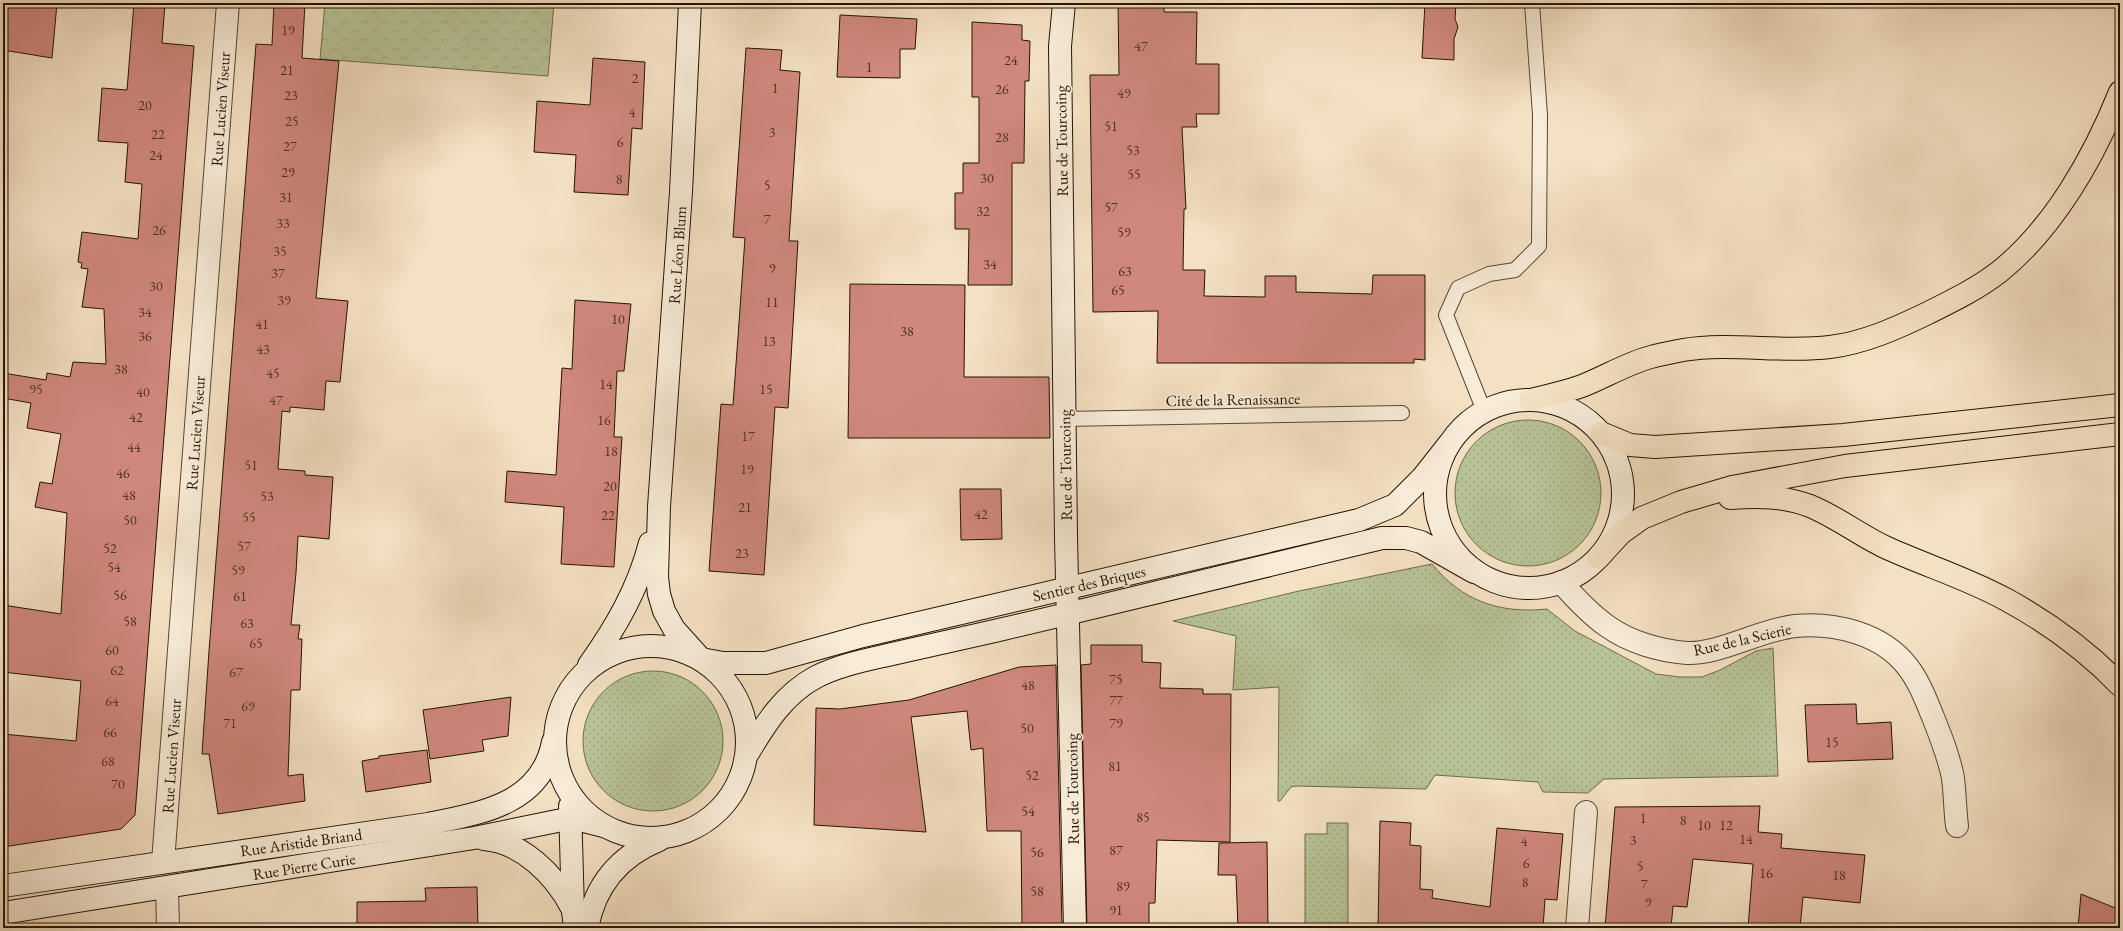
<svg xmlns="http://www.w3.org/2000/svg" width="2123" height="931" viewBox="0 0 2123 931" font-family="'EB Garamond',serif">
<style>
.grass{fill:url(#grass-dots);stroke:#6e6b4c}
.park{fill:url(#park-crowns);stroke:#6e6b4c}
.building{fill:#d0887e;stroke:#241303}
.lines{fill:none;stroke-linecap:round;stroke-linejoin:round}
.lane-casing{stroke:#584633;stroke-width:16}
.street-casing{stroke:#584633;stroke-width:24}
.secondary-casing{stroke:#241303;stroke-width:24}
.highway-casing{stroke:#241303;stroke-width:24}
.lane{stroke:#f8ecd8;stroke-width:14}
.street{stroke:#f8ecd8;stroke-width:22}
.secondary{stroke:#f8ecd8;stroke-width:22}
.highway{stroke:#f4e1c3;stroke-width:22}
.labels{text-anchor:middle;stroke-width:3.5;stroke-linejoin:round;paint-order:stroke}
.number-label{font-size:14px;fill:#4f3022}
.street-label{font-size:16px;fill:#241303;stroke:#f8ecd8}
</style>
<defs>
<pattern id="grass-dots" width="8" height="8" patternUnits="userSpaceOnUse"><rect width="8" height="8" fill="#b8c396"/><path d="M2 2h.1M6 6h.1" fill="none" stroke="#9ea780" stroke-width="1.8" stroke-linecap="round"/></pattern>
<pattern id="park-crowns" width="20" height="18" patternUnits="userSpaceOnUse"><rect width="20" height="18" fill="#b8c396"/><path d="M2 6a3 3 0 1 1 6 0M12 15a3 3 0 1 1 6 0" fill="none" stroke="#9ea780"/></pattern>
</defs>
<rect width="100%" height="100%" fill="#f4e1c3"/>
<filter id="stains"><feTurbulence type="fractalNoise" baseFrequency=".005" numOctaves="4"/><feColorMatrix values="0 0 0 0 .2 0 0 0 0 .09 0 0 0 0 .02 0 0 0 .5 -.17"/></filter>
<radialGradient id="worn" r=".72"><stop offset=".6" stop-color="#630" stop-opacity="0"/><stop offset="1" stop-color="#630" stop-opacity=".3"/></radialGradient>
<g class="grass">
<circle cx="1528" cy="493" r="73"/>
<path d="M 1432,564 C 1462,601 1500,614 1547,609 L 1575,631 L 1656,674 L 1680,677 L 1702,677 L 1720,670 L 1756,651 L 1773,648 L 1778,776 L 1604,779 L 1588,793 L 1543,792 L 1538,782 L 1435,775 L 1426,789 L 1296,786 L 1291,787 L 1280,801 L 1278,801 L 1279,687 L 1233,690 L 1236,636 L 1173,621 L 1299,591 Z"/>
<circle cx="653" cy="741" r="70"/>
<polygon points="1327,823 1348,823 1348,928 1305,928 1305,834 1327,834"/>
</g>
<polygon class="park" points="325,3 554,3 548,76 320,59"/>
<g class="building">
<polygon points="3,3 57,3 52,58 3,50"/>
<polygon points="134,3 165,3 162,43 194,46 135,815 121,829 3,847 3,734 76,741 81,681 3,672 3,605 61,614 67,513 35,507 40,482 52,484 61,434 27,428 31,403 3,398 3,373 46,380 47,373 70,377 73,362 106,364 104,309 82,307 88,269 81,268 82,263 78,262 82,232 138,239 142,184 125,182 128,143 98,141 102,88 127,90"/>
<polygon points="274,3 305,3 302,58 339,61 316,298 348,301 340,382 326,381 324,410 290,407 290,412 282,411 278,469 305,471 305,475 333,477 329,539 298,536 296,573 291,625 300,625 298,639 302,639 300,690 291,690 288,776 303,774 305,801 218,814 209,754 202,754 209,651 256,44 272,45"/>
<polygon points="1118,3 1164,3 1164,12 1197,12 1196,64 1219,64 1219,114 1196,114 1197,127 1182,127 1186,209 1184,209 1183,270 1205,270 1204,296 1265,297 1265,276 1296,276 1296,292 1372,294 1373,275 1425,275 1425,360 1414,359 1414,363 1157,363 1158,311 1093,312 1090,75 1119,75"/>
<polygon points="1425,3 1456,3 1455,19 1458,27 1454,39 1454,60 1422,58"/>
<polygon points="840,15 917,19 915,49 900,49 900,78 837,77"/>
<polygon points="972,22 1022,25 1022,40 1030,41 1029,81 1025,81 1024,163 1012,163 1012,285 968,285 969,229 955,229 955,193 963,193 963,163 979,163 979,97 972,97"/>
<polygon points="746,48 782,50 780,70 800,72 789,241 798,241 788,408 775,407 764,575 709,571 721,404 733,405 738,337 745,238 733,237"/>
<polygon points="593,58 645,62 642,129 632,128 628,195 574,192 576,155 534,152 537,101 590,105"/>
<polygon points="850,284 965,285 964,377 1049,377 1050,438 848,438"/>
<polygon points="575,300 631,304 624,371 617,371 614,437 622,437 614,567 561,564 564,507 505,502 507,471 556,475 562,368 572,369"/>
<polygon points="960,489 1001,489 1002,539 961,540"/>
<polygon points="1091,645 1142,645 1142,662 1161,663 1160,688 1203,689 1203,694 1231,694 1230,842 1157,840 1155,903 1149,903 1149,928 1087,928 1081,665 1091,664"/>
<polygon points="1056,665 1062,928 1022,928 1021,831 987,831 983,748 971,750 967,711 911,717 926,832 814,825 816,708 840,709 909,700 1019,667"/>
<polygon points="511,697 508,736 482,740 484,751 430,759 423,710"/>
<polygon points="1856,704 1857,724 1891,722 1893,759 1808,762 1805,705"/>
<polygon points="427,750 431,782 366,792 362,761 379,758 379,756"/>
<polygon points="1760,806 1758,832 1782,834 1781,848 1865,855 1860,903 1803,897 1800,928 1748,928 1753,864 1693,859 1687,907 1673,906 1671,928 1605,928 1615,807"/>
<polygon points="1380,821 1411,823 1410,845 1421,846 1420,889 1433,890 1432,898 1490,907 1497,828 1563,834 1557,900 1545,899 1543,928 1378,928"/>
<polygon points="1267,842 1268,928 1238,928 1236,875 1218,875 1219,843"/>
<polygon points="477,887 478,928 357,928 357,902 426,901 425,888"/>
<polygon points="2081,894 2120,910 2120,928 2078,928"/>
</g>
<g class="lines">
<g class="lane-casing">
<g id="lane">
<polyline points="1484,411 1446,315 1458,288 1489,274 1515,270 1539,246 1540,115 1532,3"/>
<polyline points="1064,419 1402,413"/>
</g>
</g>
<g class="street-casing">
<g id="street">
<path d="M 1561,582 C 1575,598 1590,614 1607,626 C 1629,642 1660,651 1687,653 C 1720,654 1760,630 1795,626 C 1835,622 1882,634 1907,666 C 1919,681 1926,700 1933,717 C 1941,737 1949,757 1953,778 C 1955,794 1955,810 1957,826"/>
<polyline points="163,862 228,3"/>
<polyline points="167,888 168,928"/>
<polyline points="1577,928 1586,812"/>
</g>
</g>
<g class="secondary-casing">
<g id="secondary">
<polyline points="690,3 681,192 659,507 657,577 659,594 664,611 674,629 701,659"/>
<polyline points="1064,3 1060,46 1066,537 1075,928"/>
<circle cx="1529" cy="494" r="94"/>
<circle cx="651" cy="742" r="96"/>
<polyline points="701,659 723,663 766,663 863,636 1359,520 1395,505 1423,477 1449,444"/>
<path d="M 589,665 C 616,627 638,589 650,543"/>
<path d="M 748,753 C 766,723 784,694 816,677 C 839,665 866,660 892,654 C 928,646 963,638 999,630 C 1127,600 1255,569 1382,538 L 1406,538 L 1421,542 L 1474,572"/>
<polyline points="570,806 573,911 575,928"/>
<path d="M 484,839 C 522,842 555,875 572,908"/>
<path d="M 3,886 L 428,824 C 480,813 541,805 553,742"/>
<polyline points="3,913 474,838 562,820 580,820 604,826"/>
<path d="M 587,928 C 595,885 619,856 659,840"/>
</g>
</g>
<g class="highway-casing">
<g id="highway">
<path d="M 1530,400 C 1547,396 1565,392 1582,386 C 1605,377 1628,363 1651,357 C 1662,354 1673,352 1683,350 C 1731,342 1781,353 1830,347 C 1864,343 1897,328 1928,313 C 1952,301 1977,289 1999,272 C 2054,228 2094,157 2120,92"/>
<polyline points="1601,433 1630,445 1655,447 1843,435 2120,405"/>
<path d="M 1730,498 C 1757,496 1784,496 1810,506 C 1837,517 1861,536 1887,548 C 1927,566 1969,579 2007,600 C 2049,623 2086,650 2120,685"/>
<polyline points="1598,558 1621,533 1642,518 1681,502 1732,487 1845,466 2120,434"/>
</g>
</g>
<use href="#lane" class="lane"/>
<use href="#street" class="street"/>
<use href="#secondary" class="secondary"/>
<use href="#highway" class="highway"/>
</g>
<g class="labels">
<g class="number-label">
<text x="288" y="35">19</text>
<text x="1141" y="51">47</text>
<text x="1011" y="65">24</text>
<text x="869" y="72">1</text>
<text x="287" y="75">21</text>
<text x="635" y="83">2</text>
<text x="775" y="93">1</text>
<text x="1002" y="94">26</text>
<text x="1124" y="98">49</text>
<text x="291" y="100">23</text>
<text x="145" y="110">20</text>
<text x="632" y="117">4</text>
<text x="292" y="126">25</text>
<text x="1111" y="131">51</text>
<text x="772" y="137">3</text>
<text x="158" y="139">22</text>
<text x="1002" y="142">28</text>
<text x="620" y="147">6</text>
<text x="290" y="151">27</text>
<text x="1133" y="155">53</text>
<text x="156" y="160">24</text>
<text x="288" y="177">29</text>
<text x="1134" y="179">55</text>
<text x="987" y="183">30</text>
<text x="619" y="184">8</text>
<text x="767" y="190">5</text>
<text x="286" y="202">31</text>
<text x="1111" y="212">57</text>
<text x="983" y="216">32</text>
<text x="767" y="224">7</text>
<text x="283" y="228">33</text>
<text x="159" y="235">26</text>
<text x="1124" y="237">59</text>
<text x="280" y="256">35</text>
<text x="990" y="269">34</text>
<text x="772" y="273">9</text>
<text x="1125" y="276">63</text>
<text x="278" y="278">37</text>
<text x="156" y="291">30</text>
<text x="1118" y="295">65</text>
<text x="284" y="305">39</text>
<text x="772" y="307">11</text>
<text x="145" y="317">34</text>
<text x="618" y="324">10</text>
<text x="262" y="329">41</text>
<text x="907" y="336">38</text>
<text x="145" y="341">36</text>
<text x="769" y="346">13</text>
<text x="263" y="354">43</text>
<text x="121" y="374">38</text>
<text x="273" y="378">45</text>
<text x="606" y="389">14</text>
<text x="36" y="394">95</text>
<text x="766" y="394">15</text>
<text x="143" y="397">40</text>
<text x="276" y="405">47</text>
<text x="136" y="422">42</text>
<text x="604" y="425">16</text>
<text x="748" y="441">17</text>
<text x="134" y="452">44</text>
<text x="611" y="456">18</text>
<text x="251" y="470">51</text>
<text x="747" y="474">19</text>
<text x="123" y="478">46</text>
<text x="610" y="491">20</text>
<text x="129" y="500">48</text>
<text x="267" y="501">53</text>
<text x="745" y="512">21</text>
<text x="981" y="519">42</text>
<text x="608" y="520">22</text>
<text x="249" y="522">55</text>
<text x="130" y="525">50</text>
<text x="244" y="551">57</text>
<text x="110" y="553">52</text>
<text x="742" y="558">23</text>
<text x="114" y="572">54</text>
<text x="238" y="575">59</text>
<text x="120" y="600">56</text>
<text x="240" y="601">61</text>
<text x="130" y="626">58</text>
<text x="247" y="628">63</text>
<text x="256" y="648">65</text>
<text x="112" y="655">60</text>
<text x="117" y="675">62</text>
<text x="236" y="677">67</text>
<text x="1116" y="684">75</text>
<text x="1028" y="690">48</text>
<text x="1116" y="705">77</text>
<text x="112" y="706">64</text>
<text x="248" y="711">69</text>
<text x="230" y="728">71</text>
<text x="1116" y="728">79</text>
<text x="1027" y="733">50</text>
<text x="110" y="737">66</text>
<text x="1832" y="747">15</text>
<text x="108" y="766">68</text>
<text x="1115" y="771">81</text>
<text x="1032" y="780">52</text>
<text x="118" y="789">70</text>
<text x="1028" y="816">54</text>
<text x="1143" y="822">85</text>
<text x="1643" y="823">1</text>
<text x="1683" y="825">8</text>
<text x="1704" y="830">10</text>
<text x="1726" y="830">12</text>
<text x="1746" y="844">14</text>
<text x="1633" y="845">3</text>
<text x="1524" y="846">4</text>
<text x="1116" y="855">87</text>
<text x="1037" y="857">56</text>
<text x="1526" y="868">6</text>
<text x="1640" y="871">5</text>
<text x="1766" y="878">16</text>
<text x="1839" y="880">18</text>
<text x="1525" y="887">8</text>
<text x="1644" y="889">7</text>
<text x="1123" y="891">89</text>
<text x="1037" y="896">58</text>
<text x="1648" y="907">9</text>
<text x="1116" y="915">91</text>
</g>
<g class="street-label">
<text transform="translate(220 109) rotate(-86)" y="6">Rue Lucien Viseur</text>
<text transform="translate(1061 141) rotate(-91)" y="6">Rue de Tourcoing</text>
<text transform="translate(677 255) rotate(-86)" y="6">Rue Léon Blum</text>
<text transform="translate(1233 399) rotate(-1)" y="6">Cité de la Renaissance</text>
<text transform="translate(195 433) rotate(-86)" y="6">Rue Lucien Viseur</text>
<text transform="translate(1065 465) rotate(-91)" y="6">Rue de Tourcoing</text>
<text transform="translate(1089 583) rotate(-13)" y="6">Sentier des Briques</text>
<text transform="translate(1742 639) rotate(-13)" y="6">Rue de la Scierie</text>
<text transform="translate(171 756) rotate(-86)" y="6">Rue Lucien Viseur</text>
<text transform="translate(1072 789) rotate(-91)" y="6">Rue de Tourcoing</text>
<text transform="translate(301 842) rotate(-8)" y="6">Rue Aristide Briand</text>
<text transform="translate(304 866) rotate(-9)" y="6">Rue Pierre Curie</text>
</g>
</g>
<rect width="2123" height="931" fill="none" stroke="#f4e1c3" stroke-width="16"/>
<rect x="4" y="4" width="2115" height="923" fill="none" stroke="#241303" stroke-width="2"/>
<rect x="8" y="8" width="2107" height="915" fill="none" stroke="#241303"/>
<rect width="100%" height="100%" filter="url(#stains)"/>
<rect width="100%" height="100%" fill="url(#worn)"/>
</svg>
